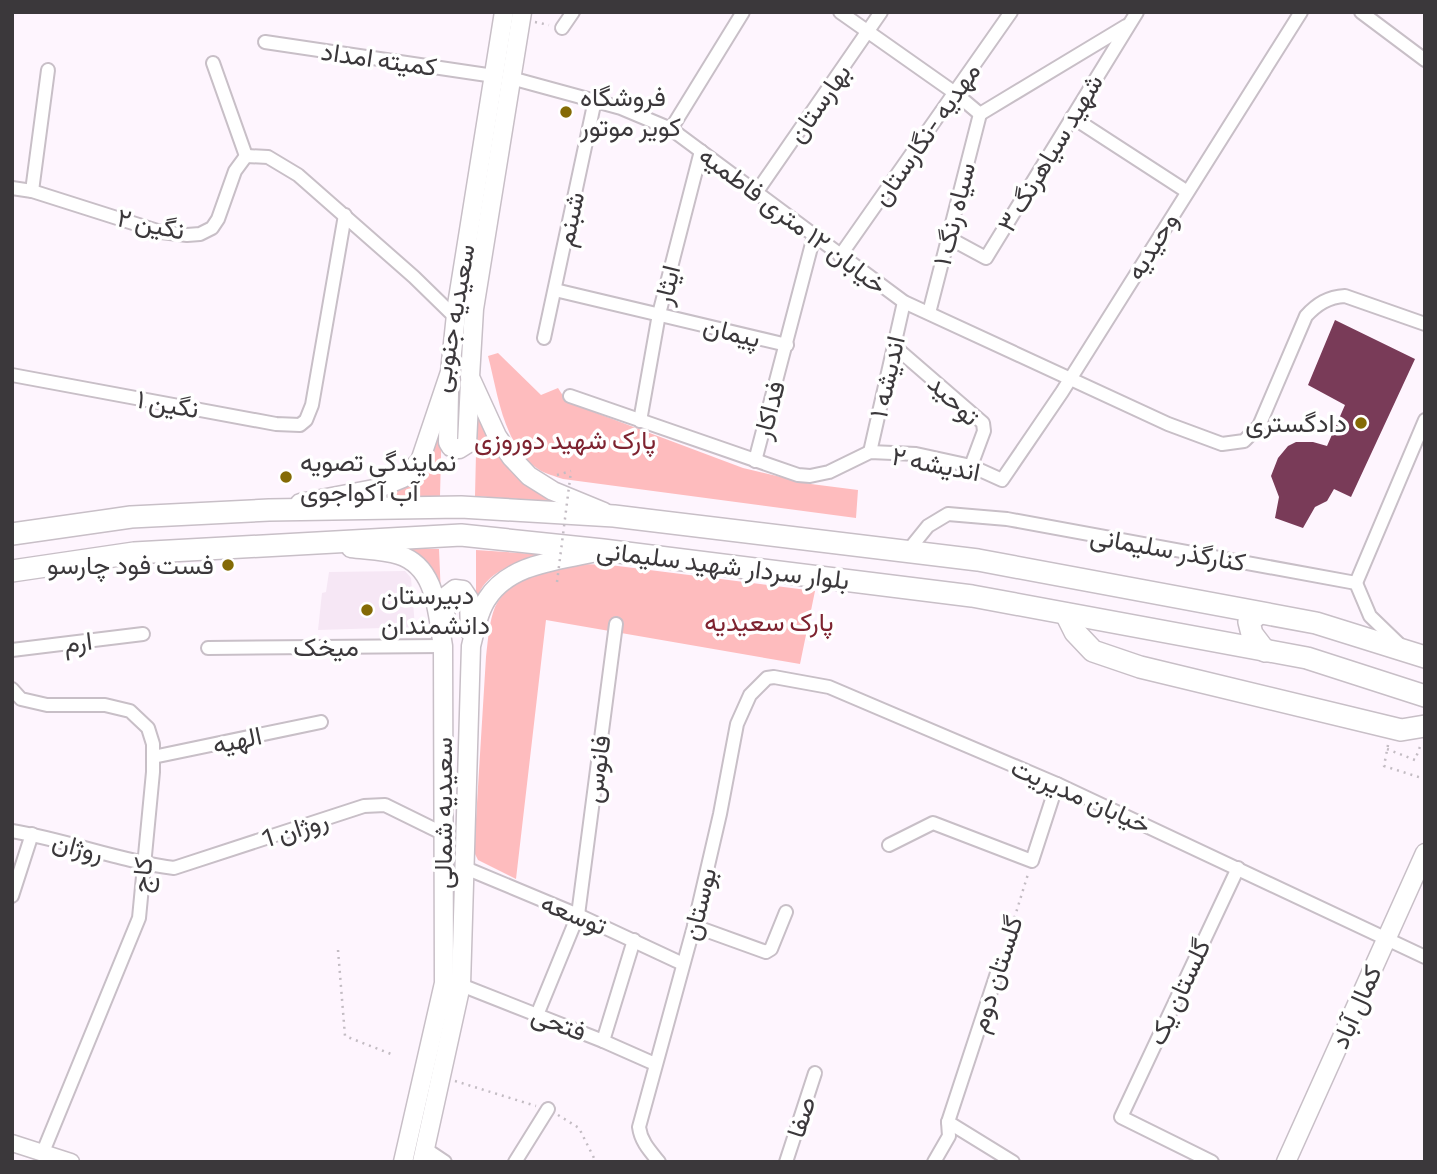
<svg xmlns="http://www.w3.org/2000/svg" width="1437" height="1174" viewBox="0 0 1437 1174" font-family="Commissioner,Vazirmatn,sans-serif">
<style>
.built{fill:#f6e7f5}
.green{fill:#febcbe}
.building{fill:#793b58}
.lines{fill:none;stroke-linecap:round;stroke-linejoin:round}
.minor-casing{stroke:#c8bfc7;stroke-width:16}
.tertiary-casing{stroke:#c8bfc7;stroke-width:19}
.secondary-casing{stroke:#c8bfc7;stroke-width:21}
.trunk-casing{stroke:#c8bfc7;stroke-width:24}
.path{stroke:#c3bcc3;stroke-width:2.5;stroke-dasharray:2 5;stroke-linecap:butt}
.minor{stroke:#fff;stroke-width:12}
.tertiary{stroke:#fff;stroke-width:16}
.secondary{stroke:#fff;stroke-width:18}
.trunk{stroke:#fff;stroke-width:21}
.path-bridge{stroke:#c3bcc3;stroke-width:2.5;stroke-dasharray:2 5;stroke-linecap:butt}
.poi-dot{fill:#846a05;stroke:#fff;stroke-width:2.5}
.labels{text-anchor:middle;stroke-width:7;stroke-linejoin:round;paint-order:stroke}
.street-label{font-size:26px;fill:#3b383b;stroke:#fff}
.poi-label{font-size:26px;fill:#3b383b;stroke:#fff;text-anchor:start}
.park-label{font-size:26px;fill:#7e2330;stroke:#fff}
</style>
<rect width="100%" height="100%" fill="#fef5fe"/>
<polygon class="built" points="405,571 411,578 415,627 318,630 322,593 326,592 329,572"/>
<g class="green">
<path d="M 498,353 L 541,395 L 558,388 L 567,402 L 743,468 L 811,484 L 858,490 L 856,518 L 563,479 C 555,476 545,474 538,469 C 503,445 498,394 488,356 Z"/>
<path d="M 477,411 C 495,464 512,475 560,502 L 475,496 Z"/>
<path d="M 442,416 L 440,496 L 373,497 C 429,476 426,471 442,416 Z"/>
<path d="M 400,548 L 439,549 L 441,596 C 431,566 433,557 400,548 Z"/>
<path d="M 476,550 L 549,555 C 520,561 484,569 476,602 Z"/>
<path d="M 582,564 L 610,565 L 815,591 L 800,664 L 546,620 L 516,879 L 478,860 L 474,852 L 486,657 C 488,640 489,622 495,607 C 508,578 554,568 582,564 Z"/>
</g>
<polygon class="building" points="1335,320 1415,359 1351,497 1334,489 1327,501 1315,507 1303,528 1275,518 1279,497 1271,476 1278,458 1288,446 1296,442 1313,442 1327,446 1345,405 1308,385"/>
<g class="lines">
<g class="minor-casing">
<g id="minor">
<polyline points="840,12 955,93 980,114"/>
<polyline points="1361,12 1425,60"/>
<polyline points="562,28 573,12"/>
<polyline points="265,42 494,76"/>
<polyline points="213,63 246,156"/>
<path d="M 511,78 L 621,108 L 671,129 L 904,302 L 1168,424 L 1222,444 L 1244,441 L 1259,426 L 1306,316 C 1317,304 1328,297 1345,296 L 1425,324"/>
<polyline points="980,114 1126,26"/>
<polyline points="1072,117 1186,191"/>
<polyline points="671,129 743,12"/>
<polyline points="246,156 268,157 298,175 414,277 455,317"/>
<polyline points="12,188 32,191 161,232 187,235 200,234 212,228 218,219 235,171 246,156"/>
<polyline points="32,191 48,70"/>
<polyline points="756,193 881,12"/>
<polyline points="949,238 986,258 1137,12"/>
<polyline points="840,256 1011,12"/>
<polyline points="555,290 787,345"/>
<polyline points="929,313 980,114"/>
<polyline points="544,338 595,100"/>
<polyline points="894,346 983,423 984,431 971,466"/>
<polyline points="12,375 276,424 300,425 306,420 312,405 345,215"/>
<polyline points="570,396 798,475 810,476 829,472 870,452 916,454 971,466 1002,480 1062,392 1301,12"/>
<polyline points="640,421 659,314 701,151"/>
<polyline points="870,452 904,302"/>
<polyline points="755,461 814,236"/>
<polyline points="907,552 928,526 948,514 1007,519 1356,583"/>
<polyline points="1356,583 1425,420"/>
<polyline points="1356,583 1370,616 1399,644"/>
<polyline points="208,648 443,646"/>
<polyline points="12,650 143,634"/>
<polyline points="12,689 21,699 47,705 105,705 130,711 148,728 153,744 153,772 139,918 43,1152"/>
<polyline points="153,757 321,722"/>
<path d="M 12,831 C 67,840 119,861 174,868 L 364,806 L 385,805 L 444,834"/>
<polyline points="889,845 933,823 1032,861 1057,784"/>
<polyline points="463,867 578,915 683,964"/>
<polyline points="12,896 32,834"/>
<polyline points="694,926 766,952 771,949 786,912"/>
<polyline points="461,985 603,1041 655,1064"/>
<polyline points="537,1015 578,915 616,624"/>
<polyline points="603,1041 634,940"/>
<polyline points="948,1122 1013,1162"/>
<polyline points="424,1148 445,1162"/>
<polyline points="515,1162 548,1109"/>
<path d="M 659,1162 C 650,1151 641,1142 639,1127 L 694,926 L 720,814 L 737,724 L 750,695 L 767,678 L 774,677 L 829,687 L 1057,784 L 1425,957"/>
<polyline points="786,1162 815,1073"/>
<polyline points="934,1162 949,1136 948,1122 998,970"/>
<polyline points="1212,1162 1121,1117 1238,868"/>
</g>
</g>
<g class="tertiary-casing">
<polyline id="tertiary" points="12,1143 71,1162"/>
</g>
<g class="secondary-casing">
<g id="secondary">
<polyline points="522,12 474,309 470,377 497,436 511,457 529,476 553,491 604,512"/>
<polyline points="449,393 448,442 451,447 459,449 467,444 470,382"/>
<polyline points="300,503 379,488 403,478 420,461 450,372 457,305 504,12"/>
<path d="M 351,548 C 366,550 384,550 399,555 C 437,567 437,613 443,646 L 444,983 L 403,1162"/>
<polyline points="445,621 446,596 455,589 463,590 469,599 470,632"/>
<path d="M 422,1162 L 461,985 L 471,646 C 475,631 478,612 487,599 C 510,563 558,561 596,552"/>
<polyline points="1286,1162 1425,853"/>
</g>
</g>
<g class="trunk-casing">
<g id="trunk">
<polyline points="12,534 131,517 269,510 461,507 614,516 978,560 1316,623 1425,657"/>
<polyline points="12,571 134,553 461,535 603,550 972,596 1307,658 1425,696"/>
<polyline points="1259,613 1249,622 1252,634 1265,651"/>
<polyline points="1066,614 1075,632 1093,651 1140,667 1401,730 1425,726"/>
</g>
</g>
<g class="path">
<polyline points="535,22 549,25"/>
<polyline points="557,475 571,471"/>
<polyline points="1388,745 1384,766 1425,779"/>
<polyline points="1387,749 1415,760 1421,744"/>
<polyline points="338,950 345,1036 391,1054"/>
<polyline points="1002,958 1028,874"/>
<polyline points="455,1081 536,1106"/>
<polyline points="558,1115 579,1128 596,1162"/>
</g>
<use href="#minor" class="minor"/>
<use href="#tertiary" class="tertiary"/>
<use href="#secondary" class="secondary"/>
<use href="#trunk" class="trunk"/>
<polyline class="path-bridge" points="557,582 571,471"/>
</g>
<g class="poi-dot">
<circle cx="566" cy="112" r="7"/>
<circle cx="1361" cy="423" r="7"/>
<circle cx="286" cy="477" r="7"/>
<circle cx="228" cy="565" r="7"/>
<circle cx="367" cy="610" r="7"/>
</g>
<g class="labels">
<g class="street-label">
<text transform="translate(379 59) rotate(8)" y="9">کمیته امداد</text>
<text transform="translate(819 103) rotate(-55)" y="9">بهارستان</text>
<text transform="translate(926 134) rotate(-55)" y="9">مهدیه -نگارستان</text>
<text transform="translate(1050 153) rotate(-59)" y="9">شهید سیاهرنگ ۳</text>
<text transform="translate(954 214) rotate(-76)" y="9">سیاه رنگ ۱</text>
<text transform="translate(570 219) rotate(-78)" y="9">شبنم</text>
<text transform="translate(793 220) rotate(37)" y="9">خیابان ۱۲ متری فاطمیه</text>
<text transform="translate(151 224) rotate(12)" y="9">نگین ۲</text>
<text transform="translate(1152 246) rotate(-58)" y="9">وحیدیه</text>
<text transform="translate(667 285) rotate(-76)" y="9">ایثار</text>
<text transform="translate(453 318) rotate(-80)" y="9">سعیدیه جنوبی</text>
<text transform="translate(732 332) rotate(14)" y="9">پیمان</text>
<text transform="translate(887 377) rotate(-77)" y="9">اندیشه ۱</text>
<text transform="translate(954 400) rotate(44)" y="9">توحید</text>
<text transform="translate(168 404) rotate(10)" y="9">نگین ۱</text>
<text transform="translate(769 410) rotate(-75)" y="9">فداکار</text>
<text transform="translate(936 464) rotate(11)" y="9">اندیشه ۲</text>
<text transform="translate(1168 549) rotate(10)" y="9">کنارگذر سلیمانی</text>
<text transform="translate(723 565) rotate(7)" y="9">بلوار سردار شهید سلیمانی</text>
<text transform="translate(78 642) rotate(-7)" y="9">ارم</text>
<text x="326" y="656">میخک</text>
<text transform="translate(237 740) rotate(-12)" y="9">الهیه</text>
<text transform="translate(597 769) rotate(-82)" y="9">فانوس</text>
<text transform="translate(1081 796) rotate(24)" y="9">خیابان مدیریت</text>
<text transform="translate(443 813) rotate(-90)" y="9">سعیدیه شمالی</text>
<text transform="translate(295 829) rotate(-18)" y="9">روژان 1</text>
<text transform="translate(78 847) rotate(15)" y="9">روژان</text>
<text transform="translate(142 875) rotate(-85)" y="9">کاج</text>
<text transform="translate(699 904) rotate(-76)" y="9">بوستان</text>
<text transform="translate(574 914) rotate(23)" y="9">توسعه</text>
<text transform="translate(996 974) rotate(-72)" y="9">گلستان دوم</text>
<text transform="translate(1179 992) rotate(-65)" y="9">گلستان یک</text>
<text transform="translate(1356 1007) rotate(-66)" y="9">کمال آباد</text>
<text transform="translate(559 1023) rotate(21)" y="9">فتحی</text>
<text transform="translate(801 1117) rotate(-72)" y="9">صفا</text>
</g>
<g class="poi-label">
<text x="580" y="106">فروشگاه<tspan x="580" dy="30">کویر موتور</tspan></text>
<text x="1347" y="432" text-anchor="end">دادگستری</text>
<text x="300" y="471">نمایندگی تصویه<tspan x="300" dy="30">آب آکواجوی</tspan></text>
<text x="214" y="574" text-anchor="end">فست فود چارسو</text>
<text x="381" y="604">دبیرستان<tspan x="381" dy="30">دانشمندان</tspan></text>
</g>
<g class="park-label">
<text x="565" y="449">پارک شهید دوروزی</text>
<text x="769" y="631">پارک سعیدیه</text>
</g>
</g>
<rect width="1437" height="1174" fill="none" stroke="#3b383b" stroke-width="28"/>
</svg>
